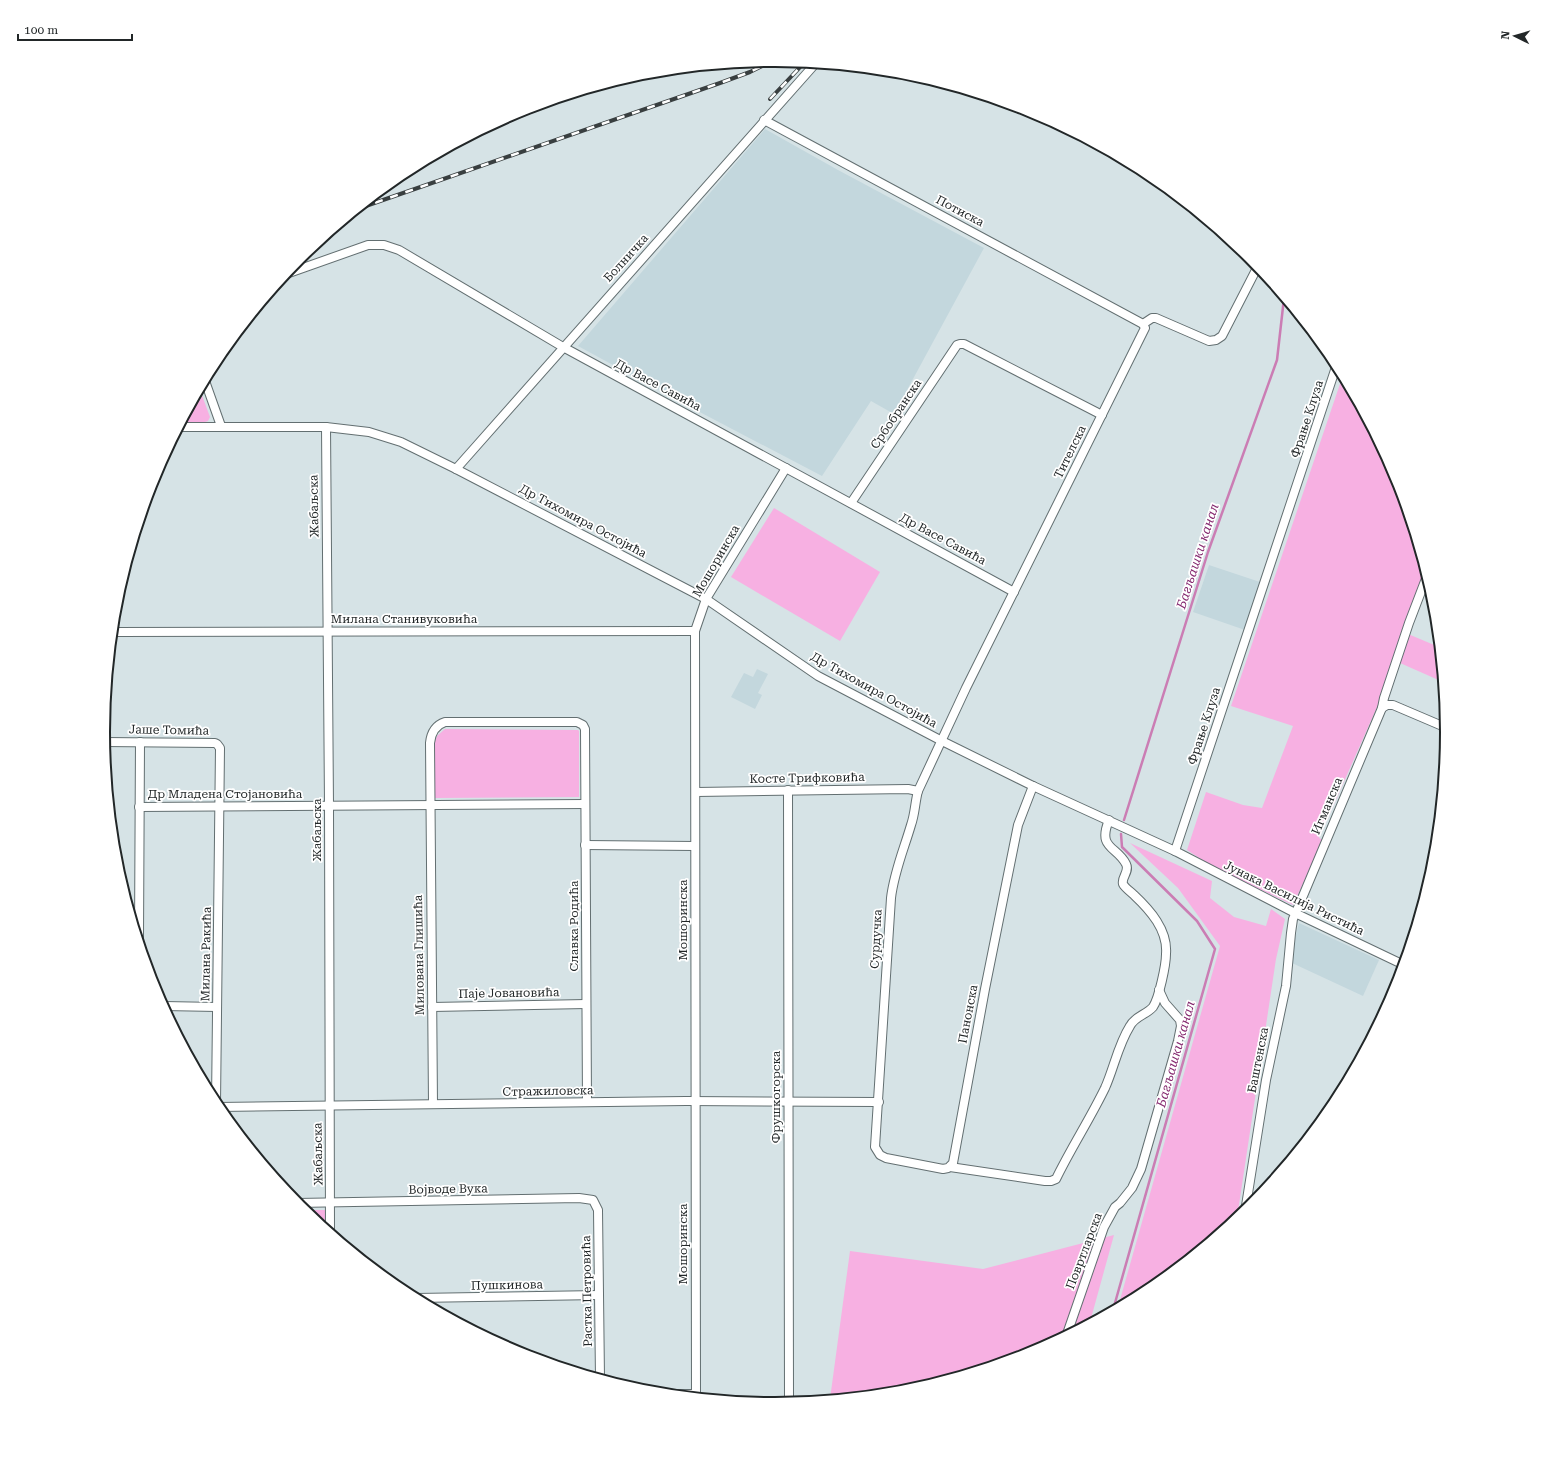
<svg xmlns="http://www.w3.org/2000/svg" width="1551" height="1464" viewBox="0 0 1551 1464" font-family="'Roboto Serif',serif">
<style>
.built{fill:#c3d7dd}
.green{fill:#f7b0e2}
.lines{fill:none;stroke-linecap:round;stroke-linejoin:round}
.stream{stroke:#cb7db4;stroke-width:2.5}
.minor-casing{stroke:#636f71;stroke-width:10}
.minor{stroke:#fff;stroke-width:8}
.rail-casing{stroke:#393f40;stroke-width:4}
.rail{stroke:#fff;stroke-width:2.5;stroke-dasharray:8;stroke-linecap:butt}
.labels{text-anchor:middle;stroke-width:3.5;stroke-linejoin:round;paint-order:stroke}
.street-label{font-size:12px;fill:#222728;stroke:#fff}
.water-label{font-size:13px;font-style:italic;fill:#852a70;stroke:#fff}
.rim{fill:none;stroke:#222728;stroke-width:2}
</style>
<rect width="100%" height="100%" fill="#d6e3e6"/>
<g class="built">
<polygon points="765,129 838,170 984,248 894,414 871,401 822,476 694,409 578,346"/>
<polygon points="1209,565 1260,582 1245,630 1193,612"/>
<polygon points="757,669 768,674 758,693 762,695 755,709 731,697 744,673 753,677"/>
<polygon points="1299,923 1379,960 1363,996 1292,963 1294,942"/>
</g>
<g class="green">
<polygon points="1343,375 1396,475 1425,570 1406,620 1397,662 1319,838 1323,840 1293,905 1210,865 1187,850 1206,792 1243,805 1262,808 1293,726 1231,706"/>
<polygon points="200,390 210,417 208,421 205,422 182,423"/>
<polygon points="774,508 880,572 840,641 731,577"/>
<polygon points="1408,634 1439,647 1443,682 1400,663"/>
<polygon points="445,729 578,730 579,731 579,797 435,798 435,741 437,736"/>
<polygon points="1130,843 1212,881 1210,898 1234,917 1266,926 1271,909 1285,919 1276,959 1237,1218 1149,1291 1118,1307 1220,946 1178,888"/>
<polygon points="304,1210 325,1210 326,1228"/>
<polygon points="1114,1235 1090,1322 1032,1353 906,1391 830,1399 850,1251 983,1269"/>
</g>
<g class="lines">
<g class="stream">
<polyline points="1124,820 1208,552 1277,360 1284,298"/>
<polyline points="1113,1310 1215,949 1197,921 1122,847 1121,834"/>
</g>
<g class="minor-casing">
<g id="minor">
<polyline points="764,120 1143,324"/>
<polyline points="286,274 368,245 384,245 399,250 563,347 1014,592"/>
<polyline points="205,381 221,426"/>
<polyline points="180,427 326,427 369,432 401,442 456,469 706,599 818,676 942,741 1033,786 1175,851 1337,364"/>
<polyline points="326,427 329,805 330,1232"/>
<polyline points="456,469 815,64"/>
<polyline points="851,503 957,345 960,344 964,344 1102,415"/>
<polyline points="113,632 695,631"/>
<polyline points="1382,708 1384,698 1409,623 1427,576"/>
<polyline points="104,742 215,743 217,744 220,748 216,1103"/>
<path d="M 1033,786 L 1018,825 L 985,989 L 953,1163 L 948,1168 L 943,1169 L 886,1158 L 880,1155 L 875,1147 L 891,898 C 894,872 904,849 911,825 C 915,814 915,802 918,791 L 966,688 L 1145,328 L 1143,324 L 1152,318 L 1156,318 L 1209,341 L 1216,340 L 1222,336 L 1258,266"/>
<polyline points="788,790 789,1403"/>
<polyline points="696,792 908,789 918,791"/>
<polyline points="139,807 585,804"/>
<polyline points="585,845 695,846"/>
<polyline points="1175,851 1295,913 1404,965"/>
<polyline points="139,937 140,742"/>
<polyline points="164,1006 217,1007"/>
<polyline points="432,1007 586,1004"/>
<path d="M 433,1104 L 430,743 C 431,733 436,725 445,722 L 577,722 L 583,725 L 585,729 L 587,1102"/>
<polyline points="218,1107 686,1101 879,1102"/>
<path d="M 950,1167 L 1045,1181 L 1051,1181 L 1056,1179 C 1071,1148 1090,1119 1105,1088 C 1114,1068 1118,1045 1130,1026 C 1135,1016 1146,1015 1153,1007 C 1159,998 1166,965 1166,954 C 1168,930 1150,910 1134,895 C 1131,892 1125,888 1123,884 C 1121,877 1130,872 1126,864 C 1117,846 1097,849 1109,820"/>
<polyline points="297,1203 579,1198 593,1200 598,1210 600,1378"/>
<polyline points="1245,1212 1266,1080 1286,986 1291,933 1293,919 1300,903 1382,708 1387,705 1393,705 1447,728"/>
<polyline points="416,1298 599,1295"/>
<polyline points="1067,1334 1104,1227 1115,1207 1120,1203 1132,1188 1141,1169 1178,1041 1181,1026 1180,1020 1165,1003 1159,990"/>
<polyline points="674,1394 696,1394"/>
<polyline points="696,1396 695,631 706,599 786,468"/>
</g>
</g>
<use href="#minor" class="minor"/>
<g class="rail-casing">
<g id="rail">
<polyline points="770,99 804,63"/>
<polyline points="360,208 720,83 750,72 774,60"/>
</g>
</g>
<use href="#rail" class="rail"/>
</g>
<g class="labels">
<g class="street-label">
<text transform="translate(960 211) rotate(28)" y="4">Потиска</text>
<text transform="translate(626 258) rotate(-48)" y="4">Болничка</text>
<text transform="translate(658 385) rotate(28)" y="4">Др Васе Савића</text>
<text transform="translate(896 414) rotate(-56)" y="4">Србобранска</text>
<text transform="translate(1307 419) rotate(-72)" y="4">Фрање Клуза</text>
<text transform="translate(1070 452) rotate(-64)" y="4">Тителска</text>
<text transform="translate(314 506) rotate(-91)" y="4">Жабаљска</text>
<text transform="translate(583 521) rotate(28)" y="4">Др Тихомира Остојића</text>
<text transform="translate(943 539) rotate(28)" y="4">Др Васе Савића</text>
<text transform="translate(716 561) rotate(-60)" y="4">Мошоринска</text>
<text x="404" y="623">Милана Станивуковића</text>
<text transform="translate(874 690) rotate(29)" y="4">Др Тихомира Остојића</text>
<text transform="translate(1204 726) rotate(-72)" y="4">Фрање Клуза</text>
<text transform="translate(169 730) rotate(1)" y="4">Јаше Томића</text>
<text transform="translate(807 778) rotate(-1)" y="4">Косте Трифковића</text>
<text x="225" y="798">Др Младена Стојановића</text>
<text transform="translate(1327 806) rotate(-67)" y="4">Игманска</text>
<text transform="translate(317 830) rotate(-90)" y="4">Жабаљска</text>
<text transform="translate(1294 898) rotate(26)" y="4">Јунака Василија Ристића</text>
<text transform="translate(683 920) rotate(-90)" y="4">Мошоринска</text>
<text transform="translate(574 926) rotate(-90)" y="4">Славка Родића</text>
<text transform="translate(876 939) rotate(-87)" y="4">Сурдучка</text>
<text transform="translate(206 954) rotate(-89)" y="4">Милана Ракића</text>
<text transform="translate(419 955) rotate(-91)" y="4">Милована Глишића</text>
<text transform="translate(509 993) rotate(-1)" y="4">Паје Јовановића</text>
<text transform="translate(968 1014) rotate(-79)" y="4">Панонска</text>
<text transform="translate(1258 1060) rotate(-79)" y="4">Баштенска</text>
<text transform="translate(548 1091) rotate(-1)" y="4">Стражиловска</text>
<text transform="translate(776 1097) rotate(-90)" y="4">Фрушкогорска</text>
<text transform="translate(318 1154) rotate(-91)" y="4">Жабаљска</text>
<text transform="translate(448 1189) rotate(-1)" y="4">Војводе Вука</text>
<text transform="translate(683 1244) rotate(-90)" y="4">Мошоринска</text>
<text transform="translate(1084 1251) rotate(-69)" y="4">Повртларска</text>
<text transform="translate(507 1285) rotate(-1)" y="4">Пушкинова</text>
<text transform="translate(587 1291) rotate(-91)" y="4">Растка Петровића</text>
</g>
<g class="water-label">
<text transform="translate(1197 556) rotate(-72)" y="5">Багљашки канал</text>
<text transform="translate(1175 1054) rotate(-74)" y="5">Багљашки канал</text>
</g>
</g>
<path d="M0 0H1551V1464H0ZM110 732a665 665 0 1 1 1330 0a665 665 0 1 1-1330 0Z" fill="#fff" fill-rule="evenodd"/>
<path class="rim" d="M110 732a665 665 0 1 1 1330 0a665 665 0 1 1-1330 0Z"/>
<g transform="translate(1515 36) rotate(275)" stroke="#ffffff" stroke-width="3" paint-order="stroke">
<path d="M0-3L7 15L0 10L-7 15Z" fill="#222728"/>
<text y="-6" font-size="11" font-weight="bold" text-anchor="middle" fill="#222728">N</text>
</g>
<path d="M18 34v6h114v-6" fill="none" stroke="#222728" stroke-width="2"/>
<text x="24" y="34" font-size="12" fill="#222728" stroke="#ffffff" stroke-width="3" paint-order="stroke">100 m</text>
</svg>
